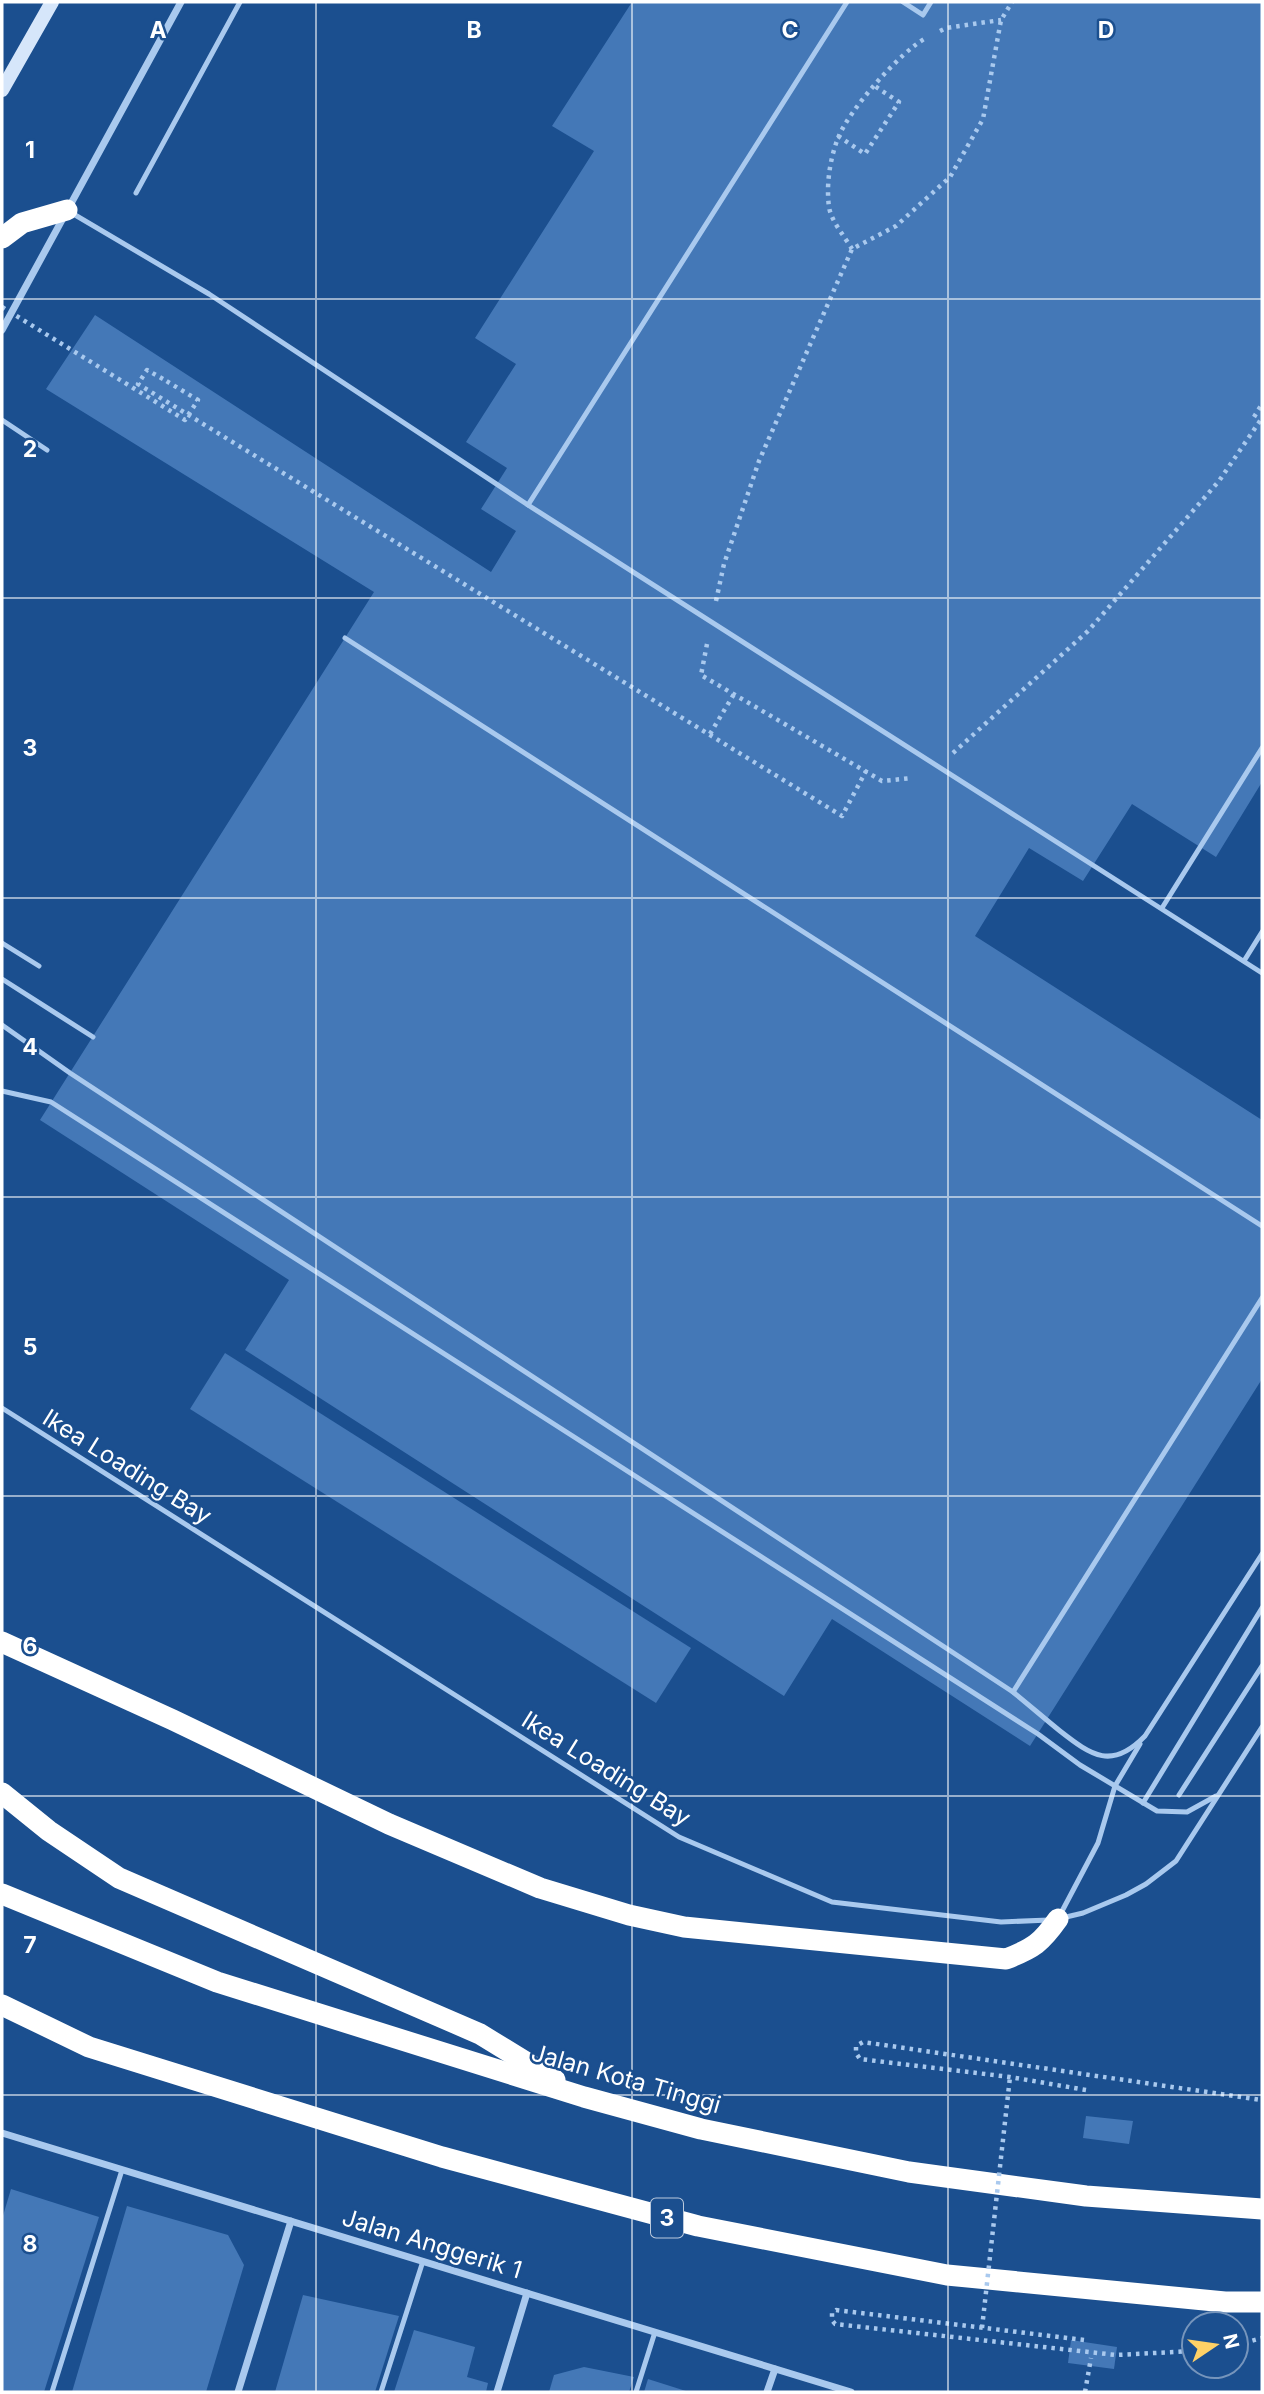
<svg xmlns="http://www.w3.org/2000/svg" width="1264" height="2394" viewBox="0 0 1264 2394" font-family="Inter,sans-serif">
<style>
.building{fill:#4478b7}
.lines{fill:none;stroke-linecap:round;stroke-linejoin:round}
.path{stroke:#a9c9ee;stroke-width:4.5;stroke-dasharray:3.5 5;stroke-linecap:butt}
.lane{stroke:#a9c9ee;stroke-width:5}
.street{stroke:#a9c9ee;stroke-width:7}
.secondary{stroke:#d6e6fa;stroke-width:14}
.highway{stroke:#fff;stroke-width:21}
.path-bridge{stroke:#a9c9ee;stroke-width:4.5;stroke-dasharray:3.5 5;stroke-linecap:butt}
.grid{fill:none;stroke:#fff;stroke-width:2;stroke-opacity:0.55}
.labels{text-anchor:middle;stroke-width:5;stroke-linejoin:round;paint-order:stroke}
.shield{fill:#1b4f8f;stroke:#bbcadd;stroke-width:2}
.shield-label{font-size:23px;font-weight:bold;fill:#fff}
.street-label{font-size:24px;fill:#fff;stroke:#1b4f8f}
.grid-label{font-size:23px;text-anchor:middle;font-weight:bold;fill:#fff;stroke:#1b4f8f;stroke-width:5;stroke-linejoin:round;paint-order:stroke}
</style>
<rect width="100%" height="100%" fill="#1b4f8f"/>
<g class="building">
<polygon points="632,2 1262,2 1262,782 1216,857 1132,804 1083,881 1029,848 975,936 1262,1120 1262,1379 1030,1746 832,1619 784,1696 245,1350 289,1280 40,1120 374,592 46,389 95,315 491,572 516,531 481,509 507,468 466,442 516,364 475,338 594,151 552,126"/>
<polygon points="225,1353 691,1648 656,1703 190,1409"/>
<polygon points="1086,2116 1133,2121 1129,2144 1083,2138"/>
<polygon points="11,2189 99,2217 44,2392 2,2392 2,2219"/>
<polygon points="127,2206 228,2235 244,2265 206,2392 72,2392"/>
<polygon points="303,2295 399,2316 375,2392 275,2392"/>
<polygon points="414,2330 475,2347 467,2377 488,2383 486,2392 394,2392"/>
<polygon points="1071,2340 1117,2347 1114,2369 1068,2363"/>
<polygon points="584,2367 634,2377 629,2392 549,2392 554,2375"/>
<polygon points="648,2379 689,2392 644,2392"/>
</g>
<g class="lines">
<g class="path">
<polyline points="940,31 946,28 1001,20"/>
<polyline points="838,136 865,154 899,102 873,85"/>
<path d="M 852,249 C 845,237 831,221 829,207 C 826,184 830,159 838,138 C 849,110 900,52 926,38"/>
<polyline points="163,379 147,370 138,384 842,816 866,771"/>
<polyline points="1254,417 1262,404"/>
<polyline points="716,601 724,564 759,461 852,249 896,226 950,177 983,119 1001,20 1012,2"/>
<polyline points="707,644 701,675 882,781 912,778"/>
<polyline points="710,734 734,694"/>
<polyline points="953,753 1088,631 1219,481 1262,418"/>
<polyline points="1086,2090 1010,2077 860,2059 856,2053 856,2046 863,2042 1262,2100"/>
<polyline points="1084,2340 836,2310 832,2313 832,2320 835,2324 1116,2355 1194,2351"/>
<polyline points="1236,2345 1262,2338"/>
<polyline points="1085,2392 1091,2358"/>
</g>
<g class="lane">
<polyline points="903,2 923,15 931,2"/>
<polyline points="136,193 240,2"/>
<polyline points="70,212 209,294 528,505 1262,973"/>
<polyline points="2,420 47,450"/>
<polyline points="528,505 847,2"/>
<polyline points="345,638 1262,1226"/>
<polyline points="1162,908 1262,748"/>
<polyline points="2,943 39,966"/>
<polyline points="1244,961 1262,932"/>
<polyline points="2,979 93,1037"/>
<path d="M 2,1025 L 70,1073 L 1013,1692 C 1029,1705 1044,1718 1060,1731 C 1092,1756 1112,1770 1145,1736 L 1262,1554"/>
<polyline points="2,1091 51,1102 1038,1734 1080,1765 1157,1811 1187,1812 1216,1796"/>
<polyline points="2,1408 679,1837 832,1902 1001,1922 1049,1920"/>
<polyline points="1013,1692 1262,1298"/>
<polyline points="1179,1795 1262,1666"/>
<polyline points="1143,1803 1262,1608"/>
<polyline points="1060,1915 1098,1843 1115,1786 1140,1744"/>
<polyline points="1062,1918 1083,1913 1126,1895 1146,1884 1176,1861 1262,1727"/>
<polyline points="52,2392 122,2170"/>
<polyline points="381,2392 423,2261"/>
<polyline points="636,2392 655,2332"/>
</g>
<g class="street">
<polyline points="2,330 181,2"/>
<polyline points="2,2133 851,2392"/>
<polyline points="238,2392 291,2221"/>
<polyline points="497,2392 527,2293"/>
<polyline points="767,2392 775,2369"/>
</g>
<polyline class="secondary" points="2,90 52,2"/>
<g class="highway">
<polyline points="2,238 22,223 67,210"/>
<path d="M 2,1642 L 173,1720 L 389,1824 L 540,1888 L 629,1915 L 684,1927 L 1006,1959 C 1034,1948 1041,1943 1058,1919"/>
<polyline points="2,1793 49,1831 119,1878 480,2034 555,2080"/>
<polyline points="2,1894 217,1982 584,2097 701,2129 909,2172 1086,2196 1262,2209"/>
<polyline points="2,2005 89,2047 442,2157 698,2226 947,2275 1225,2302 1262,2302"/>
</g>
<g class="path-bridge">
<polyline points="2,307 185,420 198,400 163,379"/>
<polyline points="982,2328 1010,2077"/>
</g>
</g>
<path class="grid" d="M 316,2 L 316,2392M 632,2 L 632,2392M 948,2 L 948,2392M 2,299 L 1262,299M 2,598 L 1262,598M 2,898 L 1262,898M 2,1197 L 1262,1197M 2,1496 L 1262,1496M 2,1796 L 1262,1796M 2,2095 L 1262,2095"/>
<g class="labels">
<rect class="shield" x="651" y="2198.5" width="32" height="39" rx="5"/>
<g class="shield-label">
<text x="667" y="2226">3</text>
</g>
<g class="street-label">
<text transform="translate(127 1467) rotate(32)" y="8">Ikea Loading Bay</text>
<text transform="translate(606 1769) rotate(32)" y="8">Ikea Loading Bay</text>
<text transform="translate(626 2079) rotate(16)" y="8">Jalan Kota Tinggi</text>
<text transform="translate(432 2244) rotate(17)" y="8">Jalan Anggerik 1</text>
</g>
</g>
<g class="grid-label">
<text x="158" y="38">A</text>
<text x="474" y="38">B</text>
<text x="790" y="38">C</text>
<text x="1106" y="38">D</text>
<text x="30" y="158">1</text>
<text x="30" y="457">2</text>
<text x="30" y="756">3</text>
<text x="30" y="1055">4</text>
<text x="30" y="1355">5</text>
<text x="30" y="1654">6</text>
<text x="30" y="1953">7</text>
<text x="30" y="2252">8</text>
</g>
<rect width="1264" height="2394" fill="none" stroke="#ffffff" stroke-width="7"/>
<g transform="translate(1215 2345) rotate(77)"><circle r="33" fill="#1b4f8f" stroke="#7695bc" stroke-width="2"/>
<path d="M0-5L12 26L0 18L-12 26Z" fill="#ffd166"/>
<text y="-10" font-size="19" font-weight="bold" text-anchor="middle" fill="#ffffff">N</text>
</g>
</svg>
